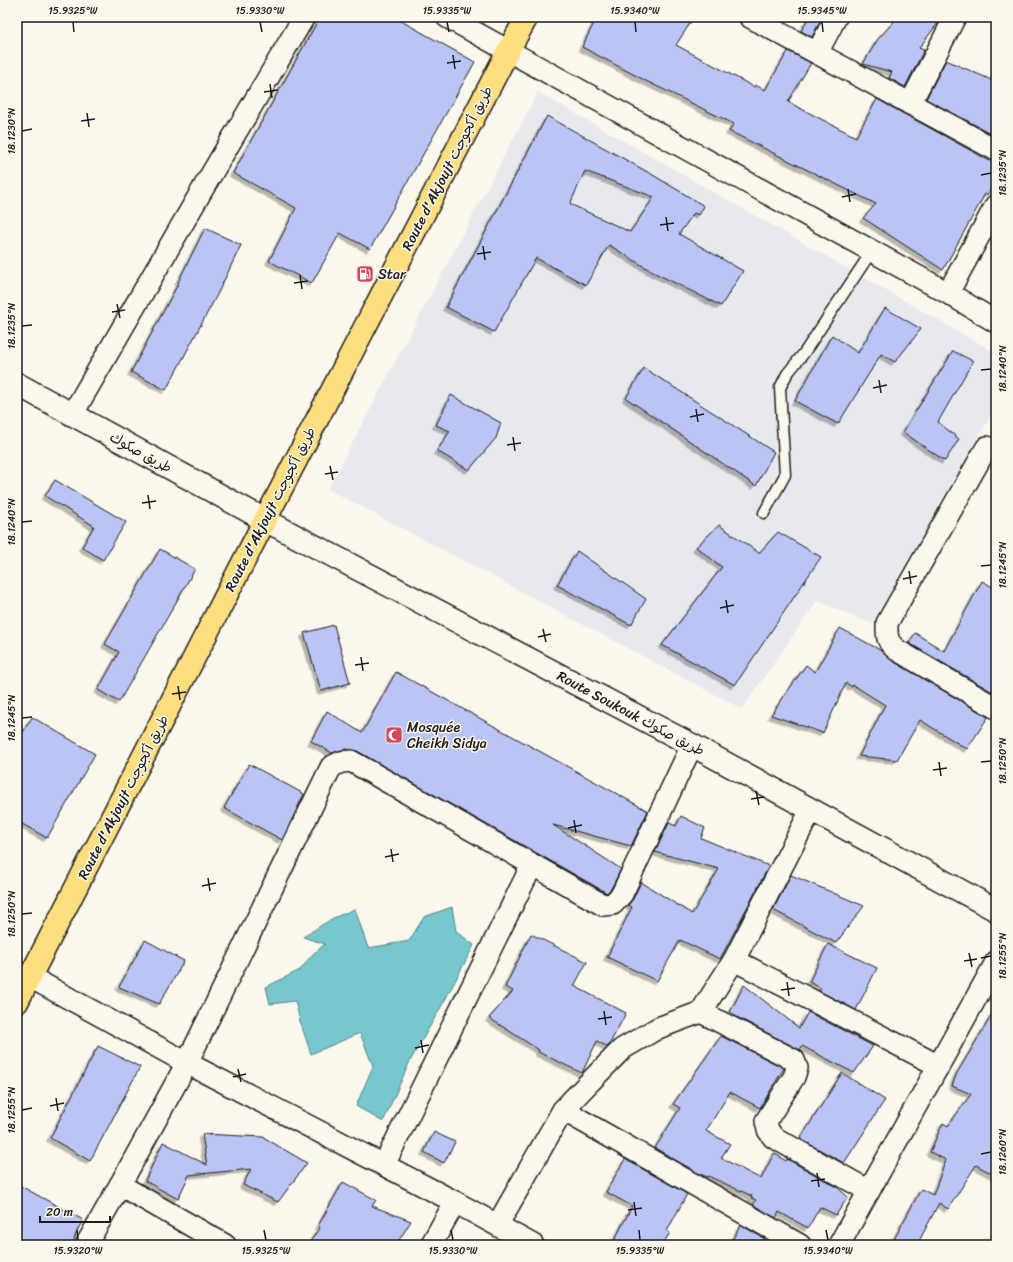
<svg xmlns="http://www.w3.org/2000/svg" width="1013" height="1262" viewBox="0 0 1013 1262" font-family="Sriracha,'Playpen Sans Arabic',sans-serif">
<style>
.built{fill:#e8e8ef}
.water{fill:#76c8ce;stroke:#528387}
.building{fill:#bac5f6;stroke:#1c1c1c;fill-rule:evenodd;filter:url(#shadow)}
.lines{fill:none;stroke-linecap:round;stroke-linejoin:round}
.service-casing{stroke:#1c1c1c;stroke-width:13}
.minor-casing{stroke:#1c1c1c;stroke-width:24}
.tertiary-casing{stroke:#1c1c1c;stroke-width:25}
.trunk-casing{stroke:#1c1c1c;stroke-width:25}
.service{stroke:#fbf7ec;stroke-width:10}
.minor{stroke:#fbf7ec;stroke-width:21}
.tertiary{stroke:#fbf7ec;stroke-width:22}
.trunk{stroke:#fedf80;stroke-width:22}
.ticks{fill:none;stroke:#1c1c1c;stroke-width:1.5}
.labels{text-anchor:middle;stroke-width:3;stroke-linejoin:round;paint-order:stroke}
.street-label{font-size:14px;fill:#1c1c1c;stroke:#fbf7ec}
.poi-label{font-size:14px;fill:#1c1c1c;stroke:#fbf7ec;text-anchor:start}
.neatline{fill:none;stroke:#1c1c1c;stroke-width:1.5}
.ticks-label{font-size:10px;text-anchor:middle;fill:#1c1c1c}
</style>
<defs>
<filter id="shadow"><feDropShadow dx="-3.5" dy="3.5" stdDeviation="0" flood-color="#0004"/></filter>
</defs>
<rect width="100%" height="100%" fill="#fbf7ec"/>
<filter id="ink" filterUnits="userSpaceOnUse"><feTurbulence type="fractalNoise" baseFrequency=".025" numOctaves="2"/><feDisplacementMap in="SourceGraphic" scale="8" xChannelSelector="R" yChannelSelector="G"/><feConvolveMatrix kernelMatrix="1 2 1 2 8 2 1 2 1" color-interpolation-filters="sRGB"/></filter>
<g filter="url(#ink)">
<polygon class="built" points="538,92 996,353 996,406 872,624 817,601 742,709 328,489"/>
<polygon class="water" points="452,907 456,931 474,945 445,1000 410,1061 383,1122 356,1106 373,1066 360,1033 311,1054 300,1021 295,1001 270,1004 266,987 300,970 312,955 325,944 303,937 333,918 355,909 368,948 409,941 424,917"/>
<g class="building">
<polygon points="320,17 394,17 475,62 370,249 340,233 312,283 269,261 296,208 233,173"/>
<polygon points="597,17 694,17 676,45 754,87 755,85 765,90 788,51 811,63 788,102 856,137 877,99 990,161 996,162 996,181 987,195 985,194 943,270 863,218 876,204 729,131 734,124 646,81 582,47"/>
<polygon points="809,17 822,17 812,37 801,31"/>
<polygon points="898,17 941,17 938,23 919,48 924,50 905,87 889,78 892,72 863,64 878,39"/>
<polygon points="946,60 996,82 996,136 926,99"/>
<path d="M 547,116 L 653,175 L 704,206 L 699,215 L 694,213 L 679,234 L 743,271 L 721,306 L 653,272 L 609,245 L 586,285 L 536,258 L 494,332 L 446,307 ZM 585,171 L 654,197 L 630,232 L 570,204 Z"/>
<polygon points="205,228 241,245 218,293 166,390 131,372 179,282 178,282"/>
<polygon points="885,308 921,329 895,362 881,354 838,424 795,401 832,335 858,353"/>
<polygon points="953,351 973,361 938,422 959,439 945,461 903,432"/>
<polygon points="644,368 774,452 756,486 626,398"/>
<polygon points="451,395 501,423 496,438 469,470 437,451 450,431 436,425"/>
<polygon points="55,480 126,522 103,560 82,547 94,526 45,496"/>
<polygon points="719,525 759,553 778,532 821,557 735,685 662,645 722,567 696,547"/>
<polygon points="160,549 195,569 119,702 98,690 119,652 105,644"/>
<polygon points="577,551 646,599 631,625 557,585"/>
<polygon points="982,581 996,589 996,694 909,643 915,633 944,651"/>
<polygon points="334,625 350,683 321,691 304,633"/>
<polygon points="840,628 880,650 891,660 988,717 967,749 920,720 897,760 859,756 885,705 853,685 852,687 846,683 823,733 771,715 806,665 815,672"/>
<polygon points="396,672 648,811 631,846 553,825 621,869 612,887 607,893 357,751 345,749 332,753 311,741 327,711 362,733"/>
<polygon points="32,717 95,754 47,838 17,821 17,742"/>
<polygon points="249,764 304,794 282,840 224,808"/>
<polygon points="681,816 705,828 701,838 769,866 720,959 680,940 657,981 607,957 632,907 628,905 633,899 641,882 692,914 719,869 655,852 669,823 676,826"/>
<polygon points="791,875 864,906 836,943 773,910"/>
<polygon points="531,934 587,962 574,986 626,1013 608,1047 597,1041 582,1073 538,1052 539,1050 489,1018 513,991 505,987"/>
<polygon points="145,940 184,961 159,1004 119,987"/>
<polygon points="828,944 877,968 856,1010 819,991 821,988 809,982"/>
<polygon points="744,985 799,1028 808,1012 873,1046 854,1073 802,1046 800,1050 735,1016 735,1015 730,1012"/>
<polygon points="996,1008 996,1176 976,1165 948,1209 939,1203 917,1245 891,1245 921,1189 933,1195 946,1160 930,1152 943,1123 948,1126 971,1094 952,1086 957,1073"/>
<polygon points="721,1036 784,1068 760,1108 730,1092 706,1131 730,1144 721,1158 761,1179 774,1153 786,1161 787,1159 837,1187 848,1197 836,1215 820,1207 808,1228 779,1212 776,1218 753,1205 756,1200 751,1198 752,1196 708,1176 707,1177 698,1173 655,1148 680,1108 673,1104"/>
<polygon points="98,1046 140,1067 90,1161 50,1138"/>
<polygon points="842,1073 885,1100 844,1163 800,1139"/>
<polygon points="434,1132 455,1142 444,1163 424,1152"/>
<polygon points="202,1134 263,1137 307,1163 278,1202 243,1185 251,1169 189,1175 178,1199 145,1181 163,1142 207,1165"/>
<polygon points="625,1159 687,1194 667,1231 670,1233 662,1245 612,1245 632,1206 606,1192"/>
<polygon points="343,1182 376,1200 372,1206 411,1221 396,1245 308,1245 320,1227 318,1226"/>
<polygon points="17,1184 83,1220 77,1231 72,1245 27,1245 17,1240"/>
<polygon points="741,1225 765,1239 762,1245 729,1245"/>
</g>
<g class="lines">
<g class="service-casing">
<polyline id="service" points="764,513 785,475 780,388 787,374 804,353 872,251"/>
</g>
<g class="minor-casing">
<g id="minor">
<polyline points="447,17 948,293 996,322"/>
<polyline points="750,17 996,150"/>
<polyline points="817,53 836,17"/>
<polyline points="910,104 955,17"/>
<polyline points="948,293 996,205"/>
<polyline points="72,415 212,173 304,17"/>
<path d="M 987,447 L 887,623 C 887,636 886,641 897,650 L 996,708"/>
<polyline points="734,960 939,1066"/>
<polyline points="30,977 187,1063 455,1202 533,1245"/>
<polyline points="701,1012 794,1060 797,1068 794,1077 766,1121 768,1130 773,1137 869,1191"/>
<polyline points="563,1110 800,1245"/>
<polyline points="384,1165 532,865"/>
<polyline points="120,1185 187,1063 331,767 341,762 351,761 603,905 613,904 622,894 692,745"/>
<polyline points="498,1224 563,1110 579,1093 622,1049 658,1028 701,1012 734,960 811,810"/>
<polyline points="86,1245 120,1185 225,1245"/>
<polyline points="431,1245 455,1202"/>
<polyline points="839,1245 996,962"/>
</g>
</g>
<g class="tertiary-casing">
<polyline id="tertiary" points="17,384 265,520 692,745 996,910"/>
</g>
<g class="trunk-casing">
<polyline id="trunk" points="17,1002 265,520 508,51 527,17"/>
</g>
<use href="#service" class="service"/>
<use href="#minor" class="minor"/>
<use href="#tertiary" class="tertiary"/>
<use href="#trunk" class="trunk"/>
</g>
</g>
<path class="ticks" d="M 73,22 L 74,32M 260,22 L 262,32M 447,22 L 449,32M 635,22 L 636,32M 822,22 L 823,32M 453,55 L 455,69M 447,63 L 461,61M 270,84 L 272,98M 264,92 L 278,90M 87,113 L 89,127M 81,121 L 95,119M 22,131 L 32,129M 981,175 L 991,173M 848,189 L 850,202M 842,197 L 856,194M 666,217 L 668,231M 660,225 L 674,223M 483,246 L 485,260M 477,254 L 491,252M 300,275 L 302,289M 294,283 L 308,281M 117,304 L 120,318M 112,312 L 125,310M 22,326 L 32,325M 981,370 L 991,369M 879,380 L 881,393M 873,388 L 887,385M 696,409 L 698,422M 690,417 L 704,414M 513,437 L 515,451M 507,445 L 521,443M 330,466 L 333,480M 325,474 L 338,472M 148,495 L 150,509M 142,503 L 156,501M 22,522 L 32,521M 981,566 L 991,565M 909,571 L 911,584M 903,579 L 917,576M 726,600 L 728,613M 720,608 L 734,605M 543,629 L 546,642M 538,637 L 551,634M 361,657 L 363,671M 355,665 L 369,663M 178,686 L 180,700M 172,694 L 186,692M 22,718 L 32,717M 939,762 L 941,776M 981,762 L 991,761M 933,770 L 947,768M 756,791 L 759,805M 751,799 L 764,797M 574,820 L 576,833M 568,828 L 582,825M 391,849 L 393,862M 385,857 L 399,854M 208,878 L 210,891M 202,886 L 216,883M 22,914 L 32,913M 969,953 L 972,967M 981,958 L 991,956M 964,961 L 977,959M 787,982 L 789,996M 781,990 L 795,988M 604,1011 L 606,1025M 598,1019 L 612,1017M 421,1040 L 423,1053M 415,1048 L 429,1045M 238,1069 L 241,1082M 233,1077 L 246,1074M 56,1098 L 58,1111M 50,1106 L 64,1103M 22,1110 L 32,1108M 981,1154 L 991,1152M 817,1173 L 819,1187M 811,1181 L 825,1179M 634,1202 L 636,1216M 628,1210 L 642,1208M 77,1230 L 78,1240M 264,1230 L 266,1240M 451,1230 L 453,1240M 639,1230 L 640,1240M 826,1230 L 828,1240"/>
<defs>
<g id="fuel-square" transform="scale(0.9)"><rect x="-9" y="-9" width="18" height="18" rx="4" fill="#d1495b" stroke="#fbf7ec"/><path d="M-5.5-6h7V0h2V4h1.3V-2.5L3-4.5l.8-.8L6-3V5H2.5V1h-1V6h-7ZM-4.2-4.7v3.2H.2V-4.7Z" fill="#fff"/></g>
<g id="mosque-square" transform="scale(0.9)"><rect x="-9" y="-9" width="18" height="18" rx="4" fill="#d1495b" stroke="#fbf7ec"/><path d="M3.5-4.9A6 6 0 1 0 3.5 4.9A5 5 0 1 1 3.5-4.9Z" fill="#fff"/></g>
</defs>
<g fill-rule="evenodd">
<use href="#fuel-square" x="365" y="274"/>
<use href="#mosque-square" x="394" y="735"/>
</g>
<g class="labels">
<g class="street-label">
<text transform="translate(447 168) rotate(-63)" y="5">Route d'Akjoujt طريق أكجوجت</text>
<text transform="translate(141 452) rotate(29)" y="5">طريق صكوك</text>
<text transform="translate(270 509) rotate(-63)" y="5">Route d'Akjoujt طريق أكجوجت</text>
<text transform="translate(631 713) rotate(28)" y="5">Route Soukouk طريق صكوك</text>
<text transform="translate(123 797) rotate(-63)" y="5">Route d'Akjoujt طريق أكجوجت</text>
</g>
<g class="poi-label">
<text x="378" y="279">Star</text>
<text x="407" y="732">Mosquée<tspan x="407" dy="16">Cheikh Sidya</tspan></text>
</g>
</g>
<rect width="1013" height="1262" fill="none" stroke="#fbf7ec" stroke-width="44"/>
<path d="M40 1216v6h70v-6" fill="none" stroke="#1c1c1c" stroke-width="2"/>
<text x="46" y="1216" font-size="12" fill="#1c1c1c" stroke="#fbf7ec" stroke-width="3" paint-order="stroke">20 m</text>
<rect x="22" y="22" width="969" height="1218" class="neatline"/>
<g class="ticks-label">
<text x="73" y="14">15.9325°W</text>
<text x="260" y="14">15.9330°W</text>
<text x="447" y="14">15.9335°W</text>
<text x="635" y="14">15.9340°W</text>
<text x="822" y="14">15.9345°W</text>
<text transform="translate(11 131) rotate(-90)" y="4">18.1230°N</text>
<text transform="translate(1002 173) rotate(-90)" y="4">18.1235°N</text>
<text transform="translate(11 326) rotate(-90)" y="4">18.1235°N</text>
<text transform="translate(1002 369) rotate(-90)" y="4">18.1240°N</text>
<text transform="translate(11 522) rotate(-90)" y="4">18.1240°N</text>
<text transform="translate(1002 565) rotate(-90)" y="4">18.1245°N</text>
<text transform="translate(11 718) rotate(-90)" y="4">18.1245°N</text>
<text transform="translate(1002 761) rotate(-90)" y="4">18.1250°N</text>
<text transform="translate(11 914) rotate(-90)" y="4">18.1250°N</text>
<text transform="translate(1002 956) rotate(-90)" y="4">18.1255°N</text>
<text transform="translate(11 1110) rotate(-90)" y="4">18.1255°N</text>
<text transform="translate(1002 1152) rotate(-90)" y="4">18.1260°N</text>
<text x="78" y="1254">15.9320°W</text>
<text x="266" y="1254">15.9325°W</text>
<text x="453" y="1254">15.9330°W</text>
<text x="640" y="1254">15.9335°W</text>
<text x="828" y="1254">15.9340°W</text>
</g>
</svg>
